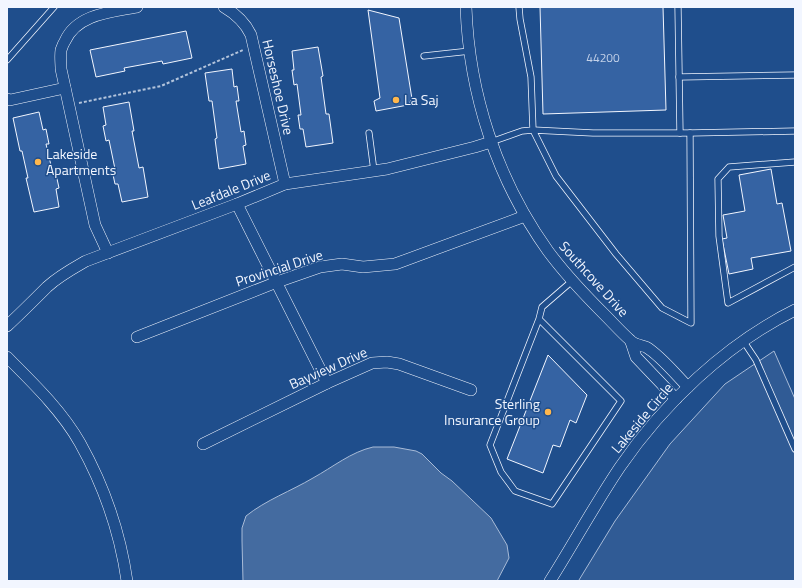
<svg xmlns="http://www.w3.org/2000/svg" width="802" height="588" viewBox="0 0 802 588" font-family="'Titillium Web',sans-serif">
<style>
.built{fill:#305b95;stroke:#a8bbd7}
.water{fill:#446ba0;stroke:#a8bbd7}
.building{fill:#3563a3;stroke:#f2f6ff}
.lines{fill:none;stroke-linecap:round;stroke-linejoin:round}
.service-casing{stroke:#f2f6ff;stroke-width:7}
.minor-casing{stroke:#f2f6ff;stroke-width:12}
.path{stroke:#b3c4dc;stroke-width:2;stroke-dasharray:3 2;stroke-linecap:butt}
.service{stroke:#1f4e8c;stroke-width:5.5}
.minor{stroke:#1f4e8c;stroke-width:11}
.poi-dot{fill:#ffb74d;stroke:#1f4e8c;stroke-width:1.5}
.labels{text-anchor:middle;stroke-width:3;stroke-linejoin:round;paint-order:stroke}
.number-label{font-size:12px;fill:#c3d1e8}
.street-label{font-size:14px;fill:#f2f6ff;stroke:#1f4e8c}
.poi-label{font-size:14px;fill:#f2f6ff;stroke:#1f4e8c;text-anchor:start}
</style>
<rect width="100%" height="100%" fill="#1f4e8c"/>
<polygon class="built" points="774,351 795,399 795,581 580,581 579,580 615,521 670,444 725,384"/>
<path class="water" d="M 373,447 L 394,447 L 416,451 L 422,454 L 441,473 L 452,481 L 491,518 L 507,545 L 509,558 L 497,581 L 243,581 L 242,541 L 242,528 L 246,516 C 266,500 291,491 313,478 C 333,467 351,452 373,447 Z"/>
<g class="building">
<polygon points="540,7 663,7 666,110 543,114"/>
<polygon points="368,10 399,18 412,99 408,105 376,111 374,101 380,98"/>
<polygon points="186,31 192,58 163,64 162,61 124,68 125,71 96,77 90,50"/>
<polygon points="318,47 323,76 321,77 326,114 329,114 333,143 306,147 303,129 300,129 298,115 301,115 297,84 294,85 292,70 294,70 292,51"/>
<polygon points="232,69 234,87 237,86 239,101 236,101 241,132 244,131 246,145 243,146 246,164 219,169 215,139 217,138 212,101 209,101 205,73"/>
<polygon points="129,102 134,131 132,131 139,168 143,167 148,197 122,202 118,184 115,184 112,170 115,169 109,140 106,141 103,126 106,125 103,107"/>
<polygon points="39,112 43,130 46,129 49,144 46,144 53,174 56,174 59,188 56,189 59,207 34,212 26,178 28,178 22,151 20,151 13,118"/>
<polygon points="771,169 777,204 782,203 791,251 751,258 753,269 729,274 722,239 727,238 723,215 745,211 739,175"/>
<polygon points="548,355 587,395 576,423 570,420 560,447 553,445 543,473 507,459"/>
</g>
<g class="lines">
<g class="service-casing">
<g id="service">
<polyline points="678,7 680,133"/>
<polyline points="424,56 470,51"/>
<polyline points="7,60 54,7"/>
<polyline points="679,77 795,75"/>
<polygon points="533,130 593,133 690,133 691,323 662,308 616,254 556,176"/>
<polyline points="369,133 374,171"/>
<polyline points="690,133 795,131"/>
<polyline points="491,142 522,131 533,130 531,77 520,19 519,7"/>
<polyline points="795,162 729,167 718,179 719,236 728,303 795,267"/>
<polyline points="539,319 490,445 501,472 515,491 552,504 621,401 539,319 542,307 572,281"/>
<polyline points="744,342 756,360 795,449"/>
</g>
</g>
<g class="minor-casing">
<g id="minor">
<path d="M 224,7 C 236,14 245,22 251,35 L 285,184"/>
<path d="M 466,7 C 469,94 497,180 548,251 C 565,274 584,294 604,314 C 613,323 621,332 630,340 C 634,345 641,345 646,347 C 660,355 677,376 688,387"/>
<polyline points="7,99 10,100 65,88"/>
<polyline points="237,204 327,383"/>
<path d="M 108,253 L 95,225 L 61,69 C 61,63 60,56 61,50 C 62,47 63,44 65,41 C 77,14 111,12 137,7"/>
<path d="M 7,326 C 21,313 34,300 47,287 C 59,276 72,269 86,261 L 237,204 L 285,184 L 387,169 L 475,147 L 491,142"/>
<polyline points="137,337 277,282 320,267 342,264 363,267 395,264 525,216"/>
<polyline points="631,342 636,357 676,399"/>
<path d="M 7,357 C 33,383 62,411 80,443 C 104,486 120,532 127,581"/>
<polyline points="203,444 327,383 372,363 387,362 399,364 471,390"/>
<path d="M 550,581 C 574,543 595,504 620,467 C 663,404 726,344 795,310"/>
</g>
</g>
<polyline class="path" points="79,103 161,86 243,50"/>
<use href="#service" class="service"/>
<use href="#minor" class="minor"/>
</g>
<g class="poi-dot">
<circle cx="396" cy="100" r="4"/>
<circle cx="38" cy="162" r="4"/>
<circle cx="548" cy="412" r="4"/>
</g>
<g class="labels">
<g class="number-label">
<text x="603" y="62">44200</text>
</g>
<g class="street-label">
<text transform="translate(278 87) rotate(77)" y="5">Horseshoe Drive</text>
<text transform="translate(231 190) rotate(-22)" y="5">Leafdale Drive</text>
<text transform="translate(279 268) rotate(-18)" y="5">Provincial Drive</text>
<text transform="translate(594 279) rotate(48)" y="5">Southcove Drive</text>
<text transform="translate(328 368) rotate(-24)" y="5">Bayview Drive</text>
<text transform="translate(642 418) rotate(-50)" y="5">Lakeside Circle</text>
</g>
<g class="poi-label">
<text x="404" y="105">La Saj</text>
<text x="46" y="159">Lakeside<tspan x="46" dy="16">Apartments</tspan></text>
<text x="540" y="409" text-anchor="end">Sterling<tspan x="540" dy="16">Insurance Group</tspan></text>
</g>
</g>
<rect width="802" height="588" fill="none" stroke="#f2f6ff" stroke-width="16"/>
</svg>
